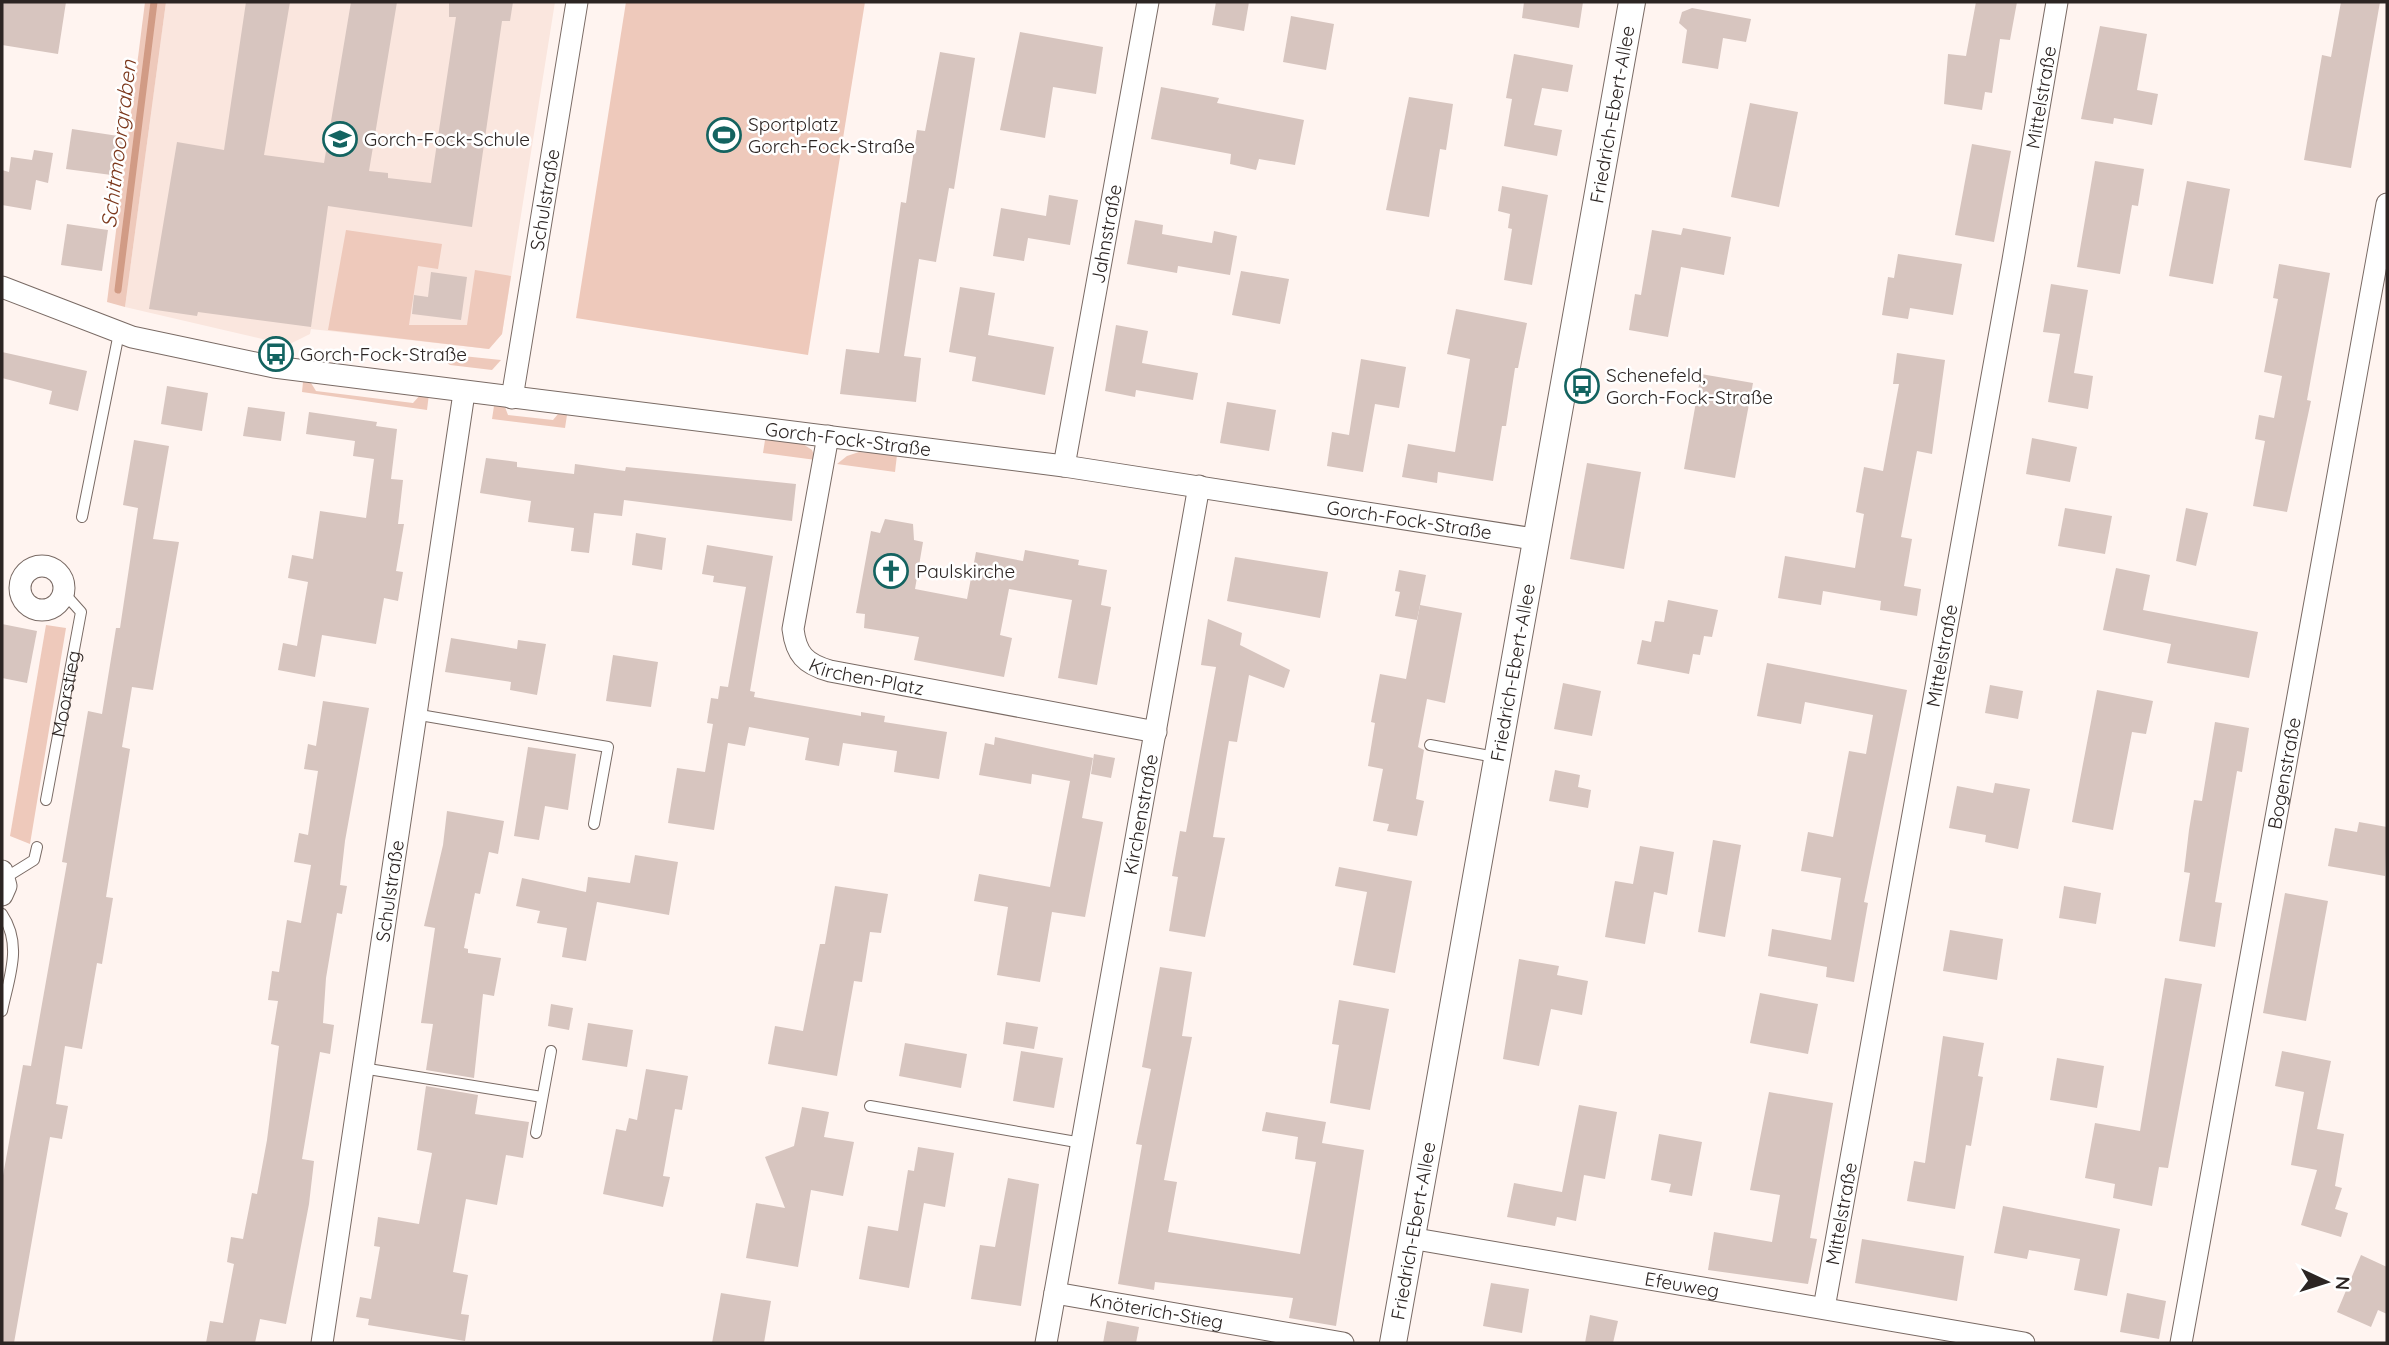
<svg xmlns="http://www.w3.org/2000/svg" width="2389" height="1345" viewBox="0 0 2389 1345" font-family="Quicksand,sans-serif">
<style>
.built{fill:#fae6de}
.grass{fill:#eec9bb}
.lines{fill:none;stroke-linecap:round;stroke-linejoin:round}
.stream{stroke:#d19b85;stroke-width:7}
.building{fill:#d7c5bf}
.service-casing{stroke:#796a64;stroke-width:12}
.minor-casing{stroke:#796a64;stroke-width:23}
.tertiary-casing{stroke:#796a64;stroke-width:28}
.service{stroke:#fff;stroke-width:10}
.minor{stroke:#fff;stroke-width:21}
.tertiary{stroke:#fff;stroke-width:26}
.labels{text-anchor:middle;stroke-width:5;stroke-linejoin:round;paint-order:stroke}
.street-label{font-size:19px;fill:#2c2523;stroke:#fff}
.poi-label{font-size:19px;fill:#2c2523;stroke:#fff;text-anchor:start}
.water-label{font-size:21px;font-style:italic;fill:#7c381c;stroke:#fff}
</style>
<rect width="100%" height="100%" fill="#fff4f0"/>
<polygon class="built" points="166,2 555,2 502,334 489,349 311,329 310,334 288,345 125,307"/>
<g class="grass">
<polygon points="145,2 166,2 125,307 107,302"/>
<polygon points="626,2 865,2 808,355 576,318"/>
<polygon points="346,230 442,244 438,269 418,266 409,325 467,325 475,270 511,276 502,334 489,349 328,330"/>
<polygon points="453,355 501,360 492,370 450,365 447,363"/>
<polygon points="303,382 311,383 316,391 413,403 422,393 429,394 427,410 302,392"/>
<polygon points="494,406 505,407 508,415 553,420 558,414 567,415 565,428 492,419"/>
<polygon points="765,440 803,444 812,450 816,460 763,453"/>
<polygon points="859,452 897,455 895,472 837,464 847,456"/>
<polygon points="46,625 66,628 30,844 10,836"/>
</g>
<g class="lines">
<polyline class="stream" points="118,290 154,2"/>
</g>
<g class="building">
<polygon points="2,2 66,2 58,54 2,45"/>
<polygon points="246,2 290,2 264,155 324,163 351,2 397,2 369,171 388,173 388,178 431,183 456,17 449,17 449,2 513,2 510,21 502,21 472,227 328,206 311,327 198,312 197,316 149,309 177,142 224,150"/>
<polygon points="1216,2 1249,2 1244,31 1212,25"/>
<polygon points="1524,2 1583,2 1579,28 1522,18"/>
<polygon points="1976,2 2017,2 2010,40 2000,39 1992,93 1985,92 1982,110 1944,104 1948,54 1966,56"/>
<polygon points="2341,2 2380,2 2351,168 2304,160 2322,55 2331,57"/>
<polygon points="1692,8 1751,19 1746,42 1723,38 1718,69 1682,63 1687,30 1679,23 1682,12"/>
<polygon points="1291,16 1334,24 1326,70 1283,62"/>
<polygon points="2100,26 2147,34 2137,90 2158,94 2152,125 2114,118 2113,124 2081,119"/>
<polygon points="1020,32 1103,47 1096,94 1053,87 1045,138 1000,130"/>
<polygon points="940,52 975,58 954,189 949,188 936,262 919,259 904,356 921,358 916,402 840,394 846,349 879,353 901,202 906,203 917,130 925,131"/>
<polygon points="1514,54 1573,65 1568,92 1542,88 1534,125 1562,130 1557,156 1504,146 1512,99 1506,98"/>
<polygon points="1161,87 1219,98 1217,103 1304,120 1295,165 1259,159 1256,170 1230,164 1231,154 1151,139"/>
<polygon points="1409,97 1453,104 1446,150 1440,149 1429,217 1386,210"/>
<polygon points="1750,103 1798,112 1779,207 1731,197"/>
<polygon points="72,129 125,137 119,176 66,169"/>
<polygon points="1972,144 2011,151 1994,242 1955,235"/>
<polygon points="34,150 53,153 48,183 36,180 31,210 2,205 2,170 9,172 11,157 32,160"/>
<polygon points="2095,161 2144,169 2138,206 2132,205 2120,274 2077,267"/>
<polygon points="2187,181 2230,189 2213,284 2169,276"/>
<polygon points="1502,186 1548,195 1532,285 1504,280 1512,229 1508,228 1510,214 1498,211"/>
<polygon points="1049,195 1078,200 1070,245 1028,238 1024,261 993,256 1001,208 1046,216"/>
<polygon points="1135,220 1163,225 1162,234 1212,243 1214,231 1237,236 1230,275 1178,266 1177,273 1127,264"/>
<polygon points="67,224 108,230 102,271 61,265"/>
<polygon points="1683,228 1731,237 1724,275 1681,267 1668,337 1629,330 1635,294 1641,295 1652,230 1681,235"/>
<polygon points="1898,254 1962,264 1953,315 1910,308 1908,319 1882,315 1888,277 1894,278"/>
<polygon points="2279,264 2330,273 2307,400 2311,401 2287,512 2253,506 2265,441 2255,439 2259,415 2274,418 2282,376 2264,372 2278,299 2273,298"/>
<polygon points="1241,271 1289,279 1280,324 1232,315"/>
<polygon points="431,272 467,277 461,320 412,314 414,295 428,297"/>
<polygon points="2051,284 2088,290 2074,373 2093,376 2088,409 2048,402 2060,334 2043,332"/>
<polygon points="960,287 995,293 988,335 1054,347 1045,395 972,381 976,357 949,352"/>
<polygon points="1456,309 1527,323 1518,368 1515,368 1506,426 1502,426 1493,481 1438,472 1437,483 1402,477 1408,444 1455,452 1470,359 1447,354"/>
<polygon points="1116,325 1148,331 1142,363 1198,373 1193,400 1136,390 1135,397 1105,391"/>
<polygon points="2,352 87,371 78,411 49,404 52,391 2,378"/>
<polygon points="1897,353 1945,360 1932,454 1917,451 1901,537 1912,539 1904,586 1921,589 1917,616 1880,610 1881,601 1823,591 1821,605 1778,598 1785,556 1855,568 1864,514 1856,512 1864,467 1883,471 1899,384 1893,384"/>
<polygon points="1361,359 1406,367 1399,408 1375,404 1363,472 1327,466 1332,432 1349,435"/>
<polygon points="1701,374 1753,383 1735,478 1684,469"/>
<polygon points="167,386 208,393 202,431 161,424"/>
<polygon points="1227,402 1276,410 1269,451 1220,443"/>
<polygon points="248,407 285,412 281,441 243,436"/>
<polygon points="309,412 377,422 376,426 397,429 391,479 403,480 398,524 404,524 396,571 403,572 398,601 384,598 376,644 322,635 315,677 278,670 283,643 297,646 308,582 288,578 292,555 313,559 320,511 366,518 374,459 353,456 355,441 306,434"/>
<polygon points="2032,438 2077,447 2070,482 2026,474"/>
<polygon points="134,440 169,446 153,539 179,542 153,690 132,687 122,747 130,749 106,897 113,898 102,964 97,963 82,1049 65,1046 56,1104 68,1106 62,1139 50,1137 14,1343 2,1343 2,1181 23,1065 31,1066 67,863 62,862 88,711 102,714 116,628 120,628 138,508 123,505"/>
<polygon points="486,458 517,462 517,467 574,474 575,464 625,471 626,467 796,484 792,521 624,500 622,516 594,513 589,553 571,551 574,528 528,522 531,501 480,493"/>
<polygon points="1587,463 1641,472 1624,569 1570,559"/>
<polygon points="2065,508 2112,516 2105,554 2058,546"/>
<polygon points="2186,508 2208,513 2196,566 2176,561"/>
<polygon points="885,519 913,524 914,540 923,542 915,589 967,599 976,552 1023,561 1025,550 1079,560 1078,565 1107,570 1101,605 1111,607 1097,685 1058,678 1072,600 1009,589 1000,635 1012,638 1004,677 914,660 919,637 864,628 865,614 856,613 871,531 880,533"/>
<polygon points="636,533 666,538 662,570 632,565"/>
<polygon points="707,545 773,556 750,691 755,692 754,697 861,716 861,712 885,716 884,722 947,732 939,779 894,772 897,751 843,743 839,766 805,760 809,738 749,727 745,746 728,743 714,830 668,823 677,768 705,772 713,724 707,723 711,698 718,699 720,686 728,687 746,587 713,582 714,576 702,574"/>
<polygon points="1235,557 1328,572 1320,618 1227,601"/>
<polygon points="2116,568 2150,575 2143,610 2258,632 2249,678 2167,663 2171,644 2103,630"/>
<polygon points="1399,570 1426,575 1417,620 1395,616 1400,592 1395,591"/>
<polygon points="1668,600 1718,610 1712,637 1704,636 1700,655 1693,654 1689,674 1637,664 1642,640 1651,642 1655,621 1664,622"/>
<polygon points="1420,605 1462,613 1445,703 1427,699 1418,747 1424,750 1416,799 1424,801 1417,836 1387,831 1389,824 1373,821 1383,769 1368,766 1375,723 1371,722 1380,674 1406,679"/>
<polygon points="1208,619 1242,633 1240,645 1290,670 1284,688 1249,675 1237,742 1229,741 1213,837 1225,838 1205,937 1169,931 1178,877 1172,876 1180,831 1186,832 1216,667 1201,665"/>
<polygon points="2,624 37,631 27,683 2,678"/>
<polygon points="451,638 517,649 518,640 546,644 537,695 510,690 511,682 445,672"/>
<polygon points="613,655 658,662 651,707 606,701"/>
<polygon points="1767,663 1907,690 1864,902 1868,903 1854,982 1826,977 1827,967 1768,956 1772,929 1831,940 1841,878 1801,871 1808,832 1833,837 1849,751 1866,754 1873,715 1805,702 1801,724 1757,716"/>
<polygon points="1563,683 1601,691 1592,736 1554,729"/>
<polygon points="1990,685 2023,691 2018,719 1985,713"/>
<polygon points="2097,690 2153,701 2146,734 2132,732 2113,830 2072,822"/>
<polygon points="323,701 369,708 345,841 340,885 347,886 342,914 337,913 326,978 323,1023 334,1025 330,1054 320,1052 302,1159 314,1161 309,1204 286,1324 260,1319 255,1343 206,1343 210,1321 223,1323 234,1264 227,1262 231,1237 243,1239 252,1193 257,1194 267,1140 279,1046 271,1044 278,1001 268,1000 272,971 279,972 287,920 301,923 311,865 294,862 299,833 308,835 318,771 304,769 308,744 316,746"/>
<polygon points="2215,722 2249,728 2242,772 2237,771 2215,902 2222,903 2215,947 2179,941 2190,873 2184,872 2189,830 2194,800 2202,801"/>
<polygon points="995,737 1093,758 1082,818 1103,822 1085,917 1052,912 1040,982 997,975 1008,907 974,901 979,874 1050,887 1070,781 1032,774 1031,784 979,775 985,743 994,745"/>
<polygon points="528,747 576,754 568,810 545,806 539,840 514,836"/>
<polygon points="1094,754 1115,758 1111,778 1091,774"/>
<polygon points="1555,770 1580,775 1578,787 1591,790 1588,808 1549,801"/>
<polygon points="1995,783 2030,789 2018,849 1985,842 1986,835 1949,828 1957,786 1993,793"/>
<polygon points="447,811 504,821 498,854 489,852 480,894 475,893 464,948 468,949 468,953 501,958 494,996 483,994 474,1078 426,1070 433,1024 421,1023 435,928 424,926 443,845"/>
<polygon points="2359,822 2387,827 2385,876 2328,866 2335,828 2357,832"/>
<polygon points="1713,840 1741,845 1725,937 1698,932"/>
<polygon points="1640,846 1674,852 1667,895 1654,892 1645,944 1605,937 1615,881 1633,884"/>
<polygon points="635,855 678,862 669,915 597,902 586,961 562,957 567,928 537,923 540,911 516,906 522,878 586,892 588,877 630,883"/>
<polygon points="1339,867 1412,881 1395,973 1353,965 1367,892 1335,886"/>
<polygon points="835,886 888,894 881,933 870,932 862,982 854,981 837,1076 768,1064 775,1026 803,1031 820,944 825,944"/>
<polygon points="2064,886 2101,893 2096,924 2059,918"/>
<polygon points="2285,893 2328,901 2306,1021 2263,1013"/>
<polygon points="1950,930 2003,939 1997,980 1943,971"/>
<polygon points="1519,959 1559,966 1557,975 1588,981 1582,1015 1551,1009 1539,1066 1503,1059"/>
<polygon points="1160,967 1192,972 1182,1036 1192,1037 1164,1180 1177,1182 1168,1232 1300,1254 1316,1162 1295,1159 1298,1137 1262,1131 1266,1112 1326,1122 1322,1143 1364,1150 1336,1326 1289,1318 1293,1298 1155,1282 1154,1290 1118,1284 1142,1145 1136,1144 1151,1069 1142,1067"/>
<polygon points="2165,978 2202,984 2168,1168 2159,1167 2152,1206 2113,1198 2115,1184 2085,1178 2095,1123 2140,1131"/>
<polygon points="1760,993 1818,1004 1808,1054 1750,1043"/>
<polygon points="1339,1000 1389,1009 1370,1110 1330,1103 1339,1045 1332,1044"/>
<polygon points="551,1004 573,1008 569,1030 548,1026"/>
<polygon points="1006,1022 1038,1027 1034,1049 1003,1044"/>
<polygon points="588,1023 633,1030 627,1067 582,1060"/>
<polygon points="1943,1036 1984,1043 1978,1076 1983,1077 1971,1146 1966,1145 1955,1209 1907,1201 1914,1161 1925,1163"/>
<polygon points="905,1043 967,1054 961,1088 899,1076"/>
<polygon points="1021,1051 1063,1058 1054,1108 1013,1101"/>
<polygon points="2282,1051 2331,1061 2317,1129 2344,1134 2335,1186 2342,1188 2335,1209 2348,1213 2341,1237 2301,1225 2317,1170 2291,1165 2304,1092 2275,1086"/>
<polygon points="2057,1058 2104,1066 2097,1108 2050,1100"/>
<polygon points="646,1069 688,1076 682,1110 675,1109 663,1176 670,1177 663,1207 603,1194 616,1129 626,1131 629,1118 637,1120"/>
<polygon points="426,1086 478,1095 475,1114 529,1122 523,1158 506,1155 497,1205 466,1199 453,1272 468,1275 461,1314 469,1315 465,1341 368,1325 369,1319 356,1317 360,1297 371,1299 380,1247 374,1246 378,1217 419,1224 432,1153 417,1150"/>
<polygon points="1769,1092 1833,1103 1810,1238 1817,1239 1808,1284 1708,1270 1714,1232 1772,1242 1780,1195 1750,1190"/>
<polygon points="1579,1105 1617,1112 1605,1179 1584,1175 1576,1221 1557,1217 1555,1226 1507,1217 1514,1183 1562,1192"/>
<polygon points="802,1107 829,1112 824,1137 854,1142 843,1196 811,1190 798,1267 746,1258 756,1203 785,1208 765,1157 794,1146"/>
<polygon points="1659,1134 1702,1142 1692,1196 1669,1192 1671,1184 1651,1180"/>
<polygon points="918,1147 954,1153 945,1207 924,1203 909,1288 859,1279 868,1226 898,1231 908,1170 914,1171"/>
<polygon points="1008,1178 1039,1184 1021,1306 971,1299 980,1245 995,1247"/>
<polygon points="2003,1206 2120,1229 2107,1296 2074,1290 2080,1259 2029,1250 2027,1259 1994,1253"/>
<polygon points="1862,1239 1964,1256 1957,1301 1855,1283"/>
<polygon points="2361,1255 2387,1267 2387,1314 2378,1310 2371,1327 2337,1312"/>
<polygon points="1491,1283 1529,1289 1522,1333 1483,1326"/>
<polygon points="721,1293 771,1301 764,1343 712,1343"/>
<polygon points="2127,1293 2166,1301 2159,1339 2120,1332"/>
<polygon points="1590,1315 1618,1321 1613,1343 1585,1343"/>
<polygon points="1107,1321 1139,1327 1136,1343 1103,1343"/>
</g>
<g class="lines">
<g class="service-casing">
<g id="service">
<polyline points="82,517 119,333"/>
<polyline points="414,714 608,747 594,824"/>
<polyline points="1430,745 1495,757"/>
<path id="s1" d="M 46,800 L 81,612 L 64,593"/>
<polyline points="5,878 34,860 37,847"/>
<path d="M 2,914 C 23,945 9,977 2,1011"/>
<polyline points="362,1068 542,1097"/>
<polyline points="870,1106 1082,1143"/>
<polyline points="536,1133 551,1051"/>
</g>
</g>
<g class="minor-casing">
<g id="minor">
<path id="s2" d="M 2,287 L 132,337 L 274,367 L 1064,466 L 1534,539"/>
<path id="s3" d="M 512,398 L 577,2"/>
<path id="s4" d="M 828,436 L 793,629 C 796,654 805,664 830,671 L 1156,732"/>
<path id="s5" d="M 1064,466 L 1148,2"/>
<circle cx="42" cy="588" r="22"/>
<polyline points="2,871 6,886 2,895"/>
<path id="s6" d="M 1410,1238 L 2024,1343"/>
<path id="s7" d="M 1055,1293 L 1343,1343"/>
<path id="s8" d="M 1824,1308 L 2013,260 L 2057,2"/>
<path id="s9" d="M 322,1343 L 464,393"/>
<path id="s10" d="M 1046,1343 L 1199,486"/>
<path id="s11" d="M 2181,1343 L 2387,204"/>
</g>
</g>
<g class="tertiary-casing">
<g id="tertiary">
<path id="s12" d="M 1393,1343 L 1632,2"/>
</g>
</g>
<use href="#service" class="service"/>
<use href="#minor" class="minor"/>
<use href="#tertiary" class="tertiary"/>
</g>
<defs>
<g id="stadium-ring" transform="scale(1.75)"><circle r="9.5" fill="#fff" stroke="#136360" stroke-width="1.5"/><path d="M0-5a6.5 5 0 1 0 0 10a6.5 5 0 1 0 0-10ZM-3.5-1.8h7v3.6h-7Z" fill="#136360"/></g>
<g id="school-ring" transform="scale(1.75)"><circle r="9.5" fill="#fff" stroke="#136360" stroke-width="1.5"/><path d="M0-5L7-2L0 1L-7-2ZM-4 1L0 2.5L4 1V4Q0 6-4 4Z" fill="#136360"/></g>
<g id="bus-ring" transform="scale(1.75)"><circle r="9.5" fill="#fff" stroke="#136360" stroke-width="1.5"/><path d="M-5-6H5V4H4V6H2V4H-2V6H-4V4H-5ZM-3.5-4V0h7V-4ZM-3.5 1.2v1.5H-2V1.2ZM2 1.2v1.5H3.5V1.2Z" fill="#136360"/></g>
<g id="church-ring" transform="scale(1.75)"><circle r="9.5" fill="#fff" stroke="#136360" stroke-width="1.5"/><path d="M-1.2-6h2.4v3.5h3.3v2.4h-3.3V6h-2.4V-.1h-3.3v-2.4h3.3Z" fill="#136360"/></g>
</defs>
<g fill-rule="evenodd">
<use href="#stadium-ring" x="724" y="135"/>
<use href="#school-ring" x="340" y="139"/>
<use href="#bus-ring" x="276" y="354"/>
<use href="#bus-ring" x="1582" y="386"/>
<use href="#church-ring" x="891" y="571"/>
</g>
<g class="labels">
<g class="street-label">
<text dy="7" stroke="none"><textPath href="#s8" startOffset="1230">Mittelstraße</textPath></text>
<text dy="7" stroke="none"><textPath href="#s12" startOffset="1248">Friedrich-Ebert-Allee</textPath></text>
<text dy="7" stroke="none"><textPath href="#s3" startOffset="201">Schulstraße</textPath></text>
<text dy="7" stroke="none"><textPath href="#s5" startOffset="236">Jahnstraße</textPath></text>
<text dy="7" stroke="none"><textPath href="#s2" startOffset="863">Gorch-Fock-Straße</textPath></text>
<text dy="7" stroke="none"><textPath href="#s2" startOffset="1430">Gorch-Fock-Straße</textPath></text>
<text dy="7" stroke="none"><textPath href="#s8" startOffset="663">Mittelstraße</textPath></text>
<text dy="7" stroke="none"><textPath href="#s12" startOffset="681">Friedrich-Ebert-Allee</textPath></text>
<text dy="7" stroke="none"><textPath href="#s4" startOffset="294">Kirchen-Platz</textPath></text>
<text dy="7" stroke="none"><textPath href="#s1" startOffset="108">Moorstieg</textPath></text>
<text dy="7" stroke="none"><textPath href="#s11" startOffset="579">Bogenstraße</textPath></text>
<text dy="7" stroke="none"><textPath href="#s10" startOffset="537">Kirchenstraße</textPath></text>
<text dy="7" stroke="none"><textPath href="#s9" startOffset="457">Schulstraße</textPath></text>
<text dy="7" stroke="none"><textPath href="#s8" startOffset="96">Mittelstraße</textPath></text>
<text dy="7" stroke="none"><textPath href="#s12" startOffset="114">Friedrich-Ebert-Allee</textPath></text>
<text dy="7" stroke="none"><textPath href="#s6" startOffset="276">Efeuweg</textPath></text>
<text dy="7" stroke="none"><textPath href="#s7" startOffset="103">Knöterich-Stieg</textPath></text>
</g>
<g class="poi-label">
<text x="748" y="131">Sportplatz<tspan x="748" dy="22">Gorch-Fock-Straße</tspan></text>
<text x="364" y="146">Gorch-Fock-Schule</text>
<text x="300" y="361">Gorch-Fock-Straße</text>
<text x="1606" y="382">Schenefeld,<tspan x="1606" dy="22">Gorch-Fock-Straße</tspan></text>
<text x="916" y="578">Paulskirche</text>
</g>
<g class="water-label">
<text transform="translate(119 144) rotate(-83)" y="7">Schitmoorgraben</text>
</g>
</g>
<rect width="2389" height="1345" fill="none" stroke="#2c2523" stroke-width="7"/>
<g transform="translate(2326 1282) rotate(94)" stroke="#ffffff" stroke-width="5" paint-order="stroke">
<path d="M0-5L12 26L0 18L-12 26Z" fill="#2c2523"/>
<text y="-10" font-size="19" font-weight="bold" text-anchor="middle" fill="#2c2523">N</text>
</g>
</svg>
